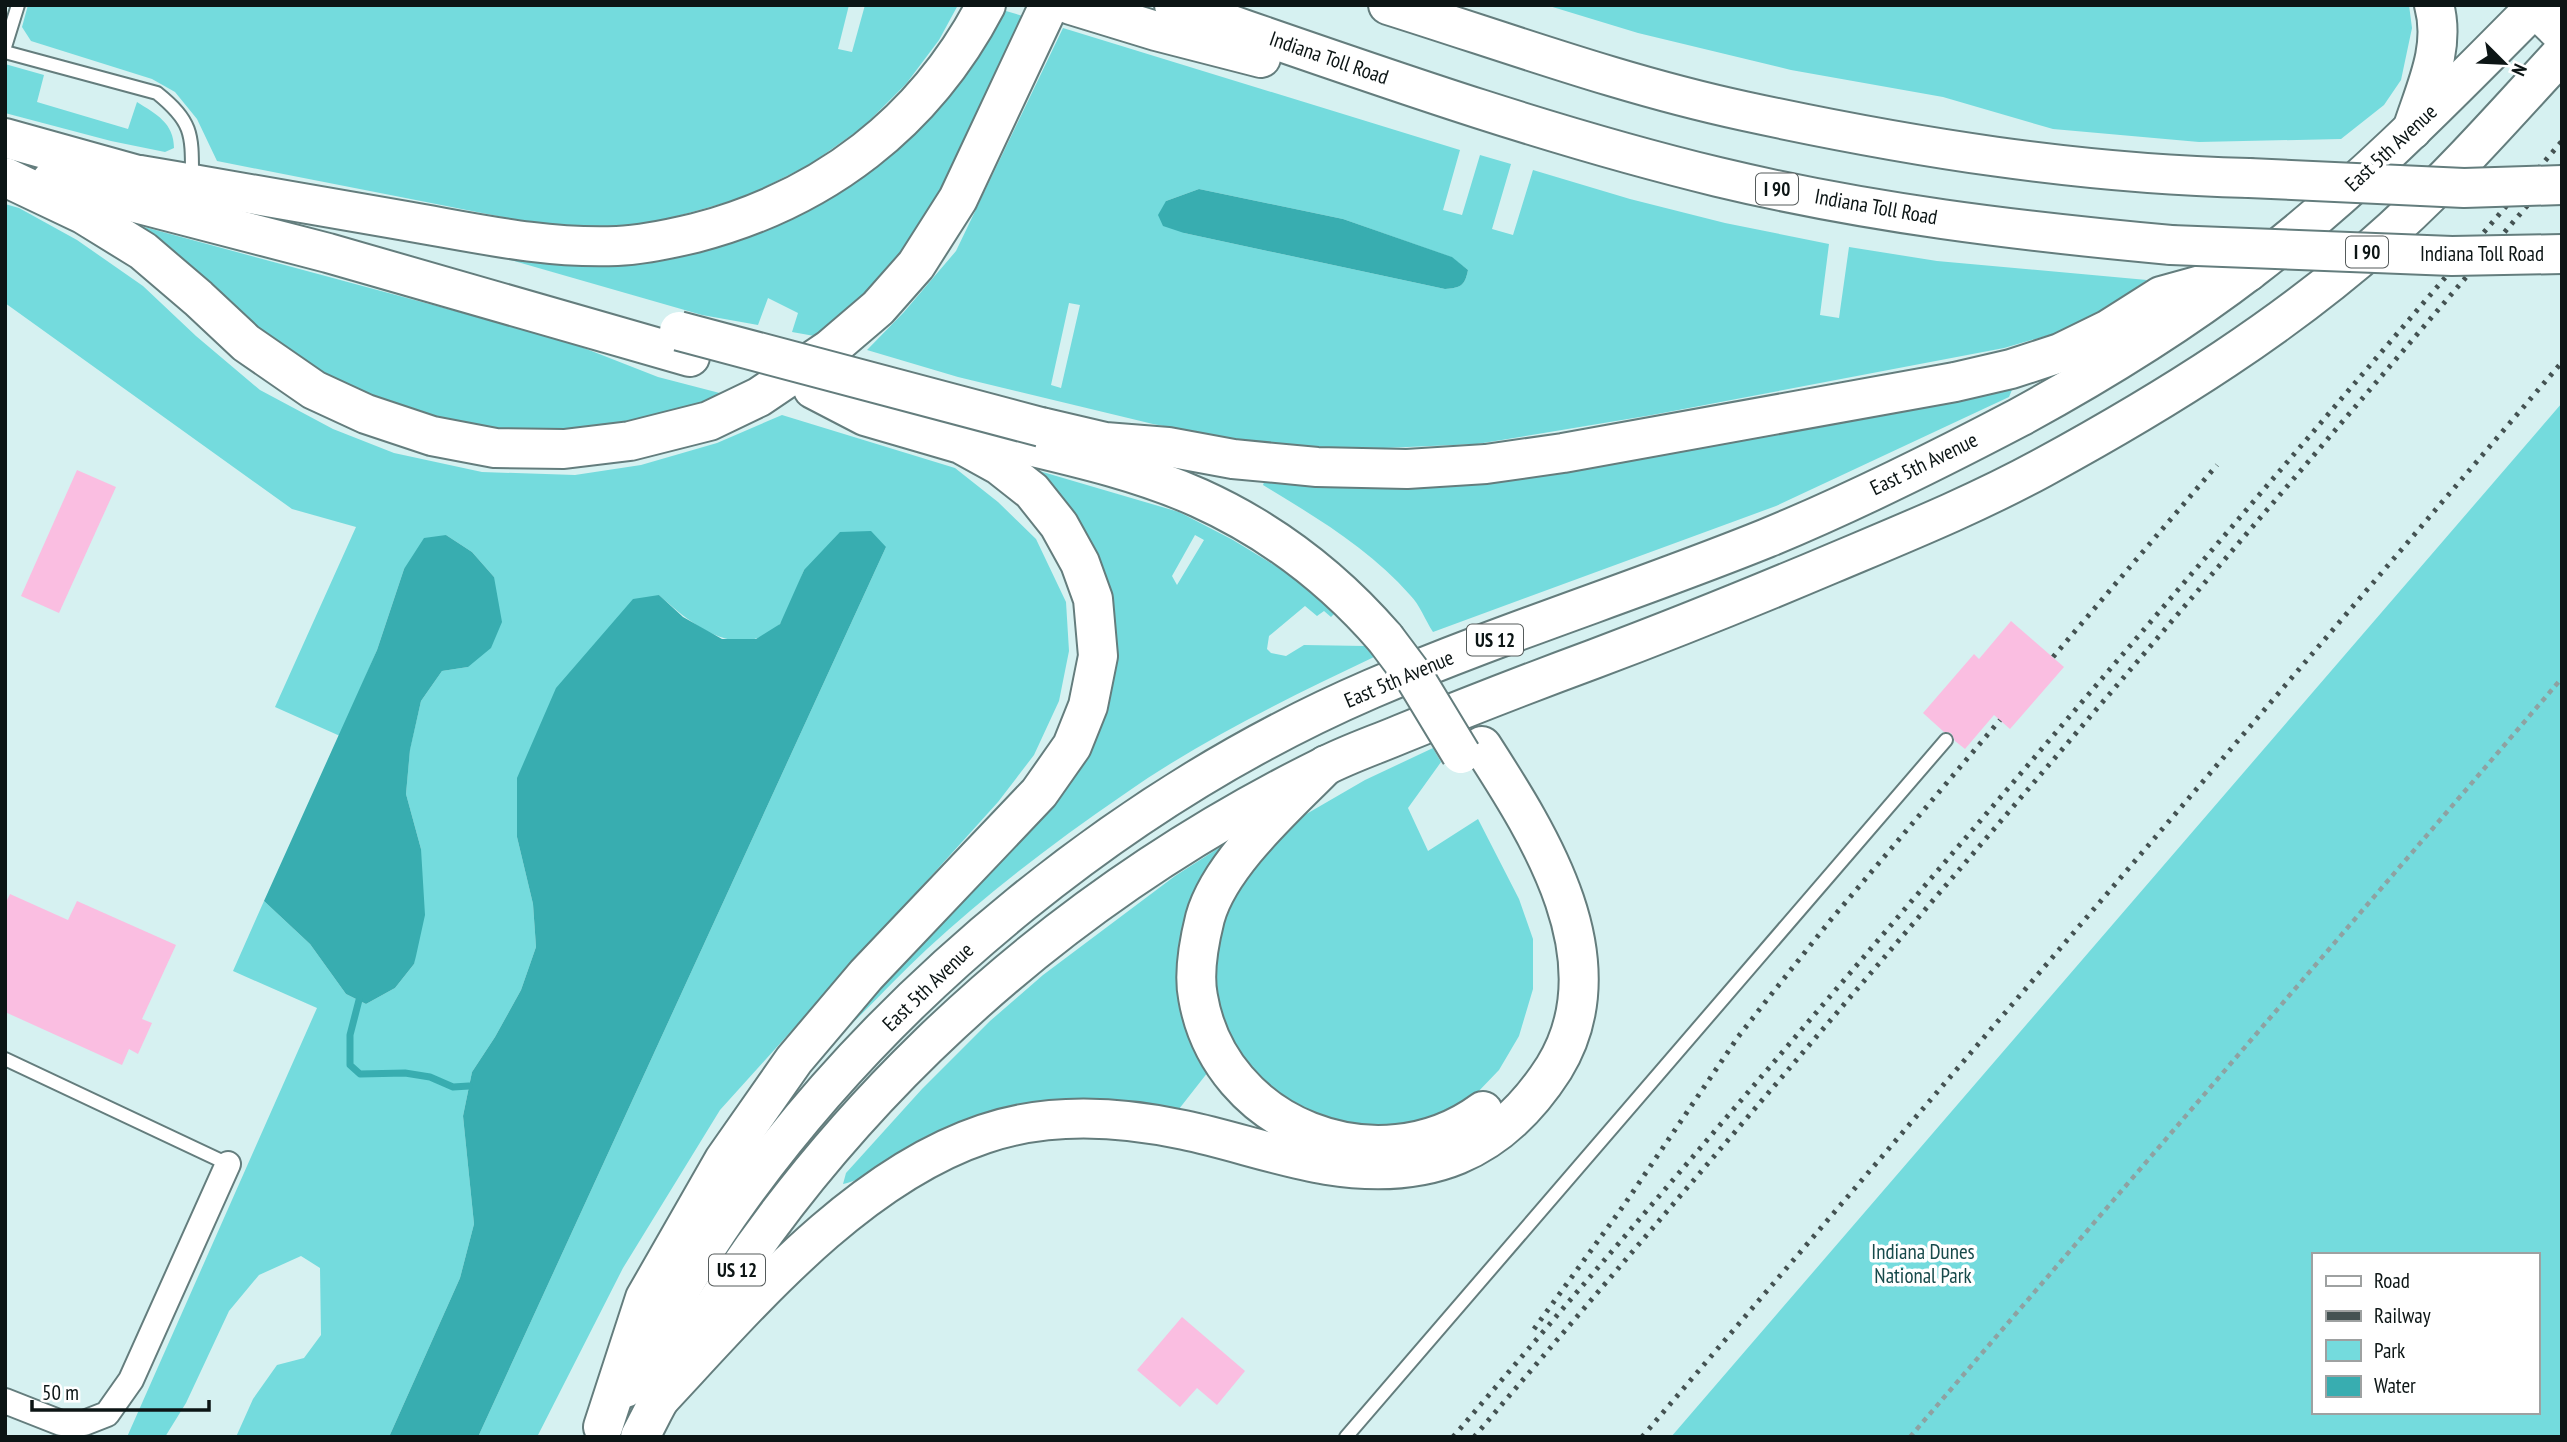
<svg xmlns="http://www.w3.org/2000/svg" width="2567" height="1442" viewBox="0 0 2567 1442" font-family="'PT Sans Narrow',sans-serif">
<style>
.green{fill:#74dbdd;fill-rule:evenodd}
.water{fill:#38adb0}
.lines{fill:none;stroke-linecap:round;stroke-linejoin:round}
.stream{stroke:#38adb0;stroke-width:7}
.building{fill:#fabee1}
.service-casing{stroke:#647d7d;stroke-width:16}
.minor-casing{stroke:#647d7d;stroke-width:28}
.primary-casing{stroke:#647d7d;stroke-width:42}
.trunk-casing{stroke:#647d7d;stroke-width:42}
.motorway-casing{stroke:#647d7d;stroke-width:42}
.path{stroke:#8ea2a2;stroke-width:4.5;stroke-dasharray:5 5;stroke-linecap:butt}
.service{stroke:#fff;stroke-width:12}
.minor{stroke:#fff;stroke-width:24}
.primary{stroke:#fff;stroke-width:38}
.trunk{stroke:#fff;stroke-width:38}
.motorway{stroke:#fff;stroke-width:38}
.rail{stroke:#445252;stroke-width:5;stroke-dasharray:3.5 7;stroke-linecap:butt}
.motorway-bridge-casing{stroke:#647d7d;stroke-width:42;stroke-linecap:butt}
.motorway-bridge{stroke:#fff;stroke-width:38}
.labels{text-anchor:middle;stroke-width:7;stroke-linejoin:round;paint-order:stroke}
.shield{fill:#fff;stroke:#555b5b;stroke-width:2}
.shield-label{font-size:19px;font-weight:bold;fill:#0c1515}
.street-label{font-size:21px;fill:#0c1515;stroke:#fff}
.park-label{font-size:21px;fill:#174a4b;stroke:#fff}
</style>
<rect width="100%" height="100%" fill="#d6f1f1"/>
<g class="green">
<polygon points="28,5 849,5 838,49 852,52 865,5 958,5 939,40 906,84 863,127 809,165 742,198 667,219 603,230 523,221 217,161 197,119 175,92 152,79 31,41 22,27"/>
<polygon points="1546,5 2409,5 2412,28 2401,80 2384,105 2341,139 2199,142 2053,129 1943,97 1791,70 1638,33"/>
<polygon points="1006,11 1026,17 938,205 906,255 820,337 792,332 798,313 768,298 758,325 702,315 476,250 650,257 947,95 984,49"/>
<path d="M 1063,28 L 1460,150 L 1443,210 L 1462,215 L 1480,155 L 1511,164 L 1492,229 L 1513,235 L 1533,170 L 1630,199 L 1725,223 L 1829,244 L 1820,315 L 1839,318 L 1849,247 L 1937,261 L 2147,280 L 2104,310 L 2063,331 L 2004,348 L 1652,415 L 1477,444 L 1384,448 L 1270,446 L 1153,424 L 958,377 L 867,350 L 904,312 L 956,251 ZM 1199,189 L 1343,219 L 1451,257 L 1468,270 C 1465,286 1460,288 1445,289 L 1184,233 L 1166,201 ZM 1069,303 L 1080,305 L 1061,388 L 1051,385 Z"/>
<path d="M 5,64 L 44,75 L 37,102 L 128,129 L 137,102 C 156,114 174,123 174,148 L 165,152 L 111,141 L 5,113 Z"/>
<path d="M 5,204 L 19,208 L 77,240 L 143,286 L 196,336 L 260,390 L 333,429 L 394,453 L 482,472 L 575,475 L 641,465 L 717,443 L 782,415 L 955,468 L 998,502 L 1036,539 L 1066,602 L 1069,651 L 1059,701 L 1034,755 L 998,802 L 720,1110 L 623,1268 L 537,1437 L 478,1437 L 886,547 L 804,570 C 798,584 788,616 779,625 C 738,663 691,624 659,595 L 517,837 L 533,904 L 536,947 L 521,990 L 495,1037 L 472,1072 L 463,1116 L 474,1224 L 460,1278 L 389,1437 L 236,1437 L 253,1399 L 277,1365 L 304,1358 L 321,1335 L 320,1268 L 301,1256 L 259,1275 L 229,1311 L 186,1403 L 165,1437 L 127,1437 L 317,1008 L 233,971 L 264,901 L 310,944 L 346,994 L 366,1004 L 395,988 L 414,964 L 421,849 L 406,794 L 410,749 L 421,701 L 442,671 L 468,667 L 494,577 L 472,552 L 446,535 L 404,569 L 377,650 L 340,736 L 275,707 L 356,527 L 292,509 L 5,303 Z"/>
<polygon points="133,224 566,341 658,377 735,397 619,433 507,434 380,409 277,351"/>
<path d="M 2014,385 L 2009,397 L 1776,506 L 1433,632 C 1425,620 1420,605 1410,595 C 1370,549 1314,516 1263,485 L 1266,477 Z"/>
<path d="M 2562,403 L 2562,1437 L 1671,1437 ZM 2313,1255 L 2537,1255 L 2537,1412 L 2313,1412 Z"/>
<path d="M 1029,468 L 1179,512 L 1233,540 L 1287,573 L 1335,613 L 1331,617 L 1324,611 L 1317,616 L 1305,606 L 1269,636 L 1267,649 L 1271,653 L 1286,656 L 1304,645 L 1365,646 L 1374,657 C 1288,698 1201,740 1123,795 C 1055,841 987,894 927,949 C 885,988 848,1031 804,1068 L 1037,810 L 1106,663 ZM 1195,535 L 1204,540 L 1177,585 L 1172,576 Z"/>
<polygon points="1433,748 1441,762 1408,808 1428,851 1478,819 1519,899 1533,939 1533,989 1519,1036 1499,1070 1475,1095 1430,1122 1393,1129 1358,1127 1317,1119 1288,1100 1256,1073 1232,1043 1217,1005 1215,968 1220,923 1235,884 1296,820 1365,780"/>
<path d="M 1228,842 L 1180,1002 L 1190,1037 L 1208,1072 L 1179,1109 C 1118,1101 1058,1094 998,1111 C 970,1118 944,1132 918,1143 C 894,1154 866,1180 843,1184 L 846,1173 L 922,1089 L 990,1021 L 1043,975 L 1175,876 Z"/>
</g>
<g class="water">
<path d="M 1199,189 L 1343,219 L 1452,257 L 1468,270 C 1465,286 1460,288 1445,289 L 1184,233 L 1163,226 L 1158,215 L 1166,201 Z"/>
<polygon points="871,531 886,547 478,1437 389,1437 460,1278 474,1224 463,1116 472,1072 495,1037 521,990 536,947 533,904 517,837 517,778 556,688 633,599 659,595 683,617 722,639 756,639 780,624 804,570 840,532"/>
<polygon points="446,535 472,552 494,577 502,622 491,648 468,667 442,671 421,701 410,750 406,794 421,849 425,915 416,956 414,964 395,988 366,1004 346,994 310,944 264,901 377,650 404,569 424,538"/>
</g>
<g class="lines">
<polyline class="stream" points="359,1000 350,1035 350,1065 360,1074 405,1073 430,1077 453,1087 469,1086"/>
</g>
<g class="building">
<polygon points="77,470 116,487 59,613 21,596"/>
<polygon points="2011,621 2064,667 2010,729 1994,715 1965,749 1955,741 1951,733 1944,732 1923,713 1974,654 1979,659"/>
<polygon points="10,894 68,920 77,901 176,945 142,1019 152,1023 138,1054 129,1049 122,1065 5,1012 5,904"/>
<polygon points="1182,1317 1245,1371 1217,1405 1197,1388 1180,1407 1137,1370"/>
</g>
<g class="lines">
<g class="service-casing">
<g id="service">
<polyline points="5,47 18,5"/>
<path d="M 5,52 L 157,93 C 193,122 192,134 192,178"/>
<polyline points="5,1059 228,1164"/>
<polyline points="1346,1437 1946,740"/>
</g>
</g>
<g class="minor-casing">
<polyline id="minor" points="5,1401 61,1423 84,1423 107,1414 131,1380 228,1164"/>
</g>
<g class="primary-casing">
<g id="primary">
<path d="M 625,1388 C 661,1324 695,1260 738,1201 C 892,986 1128,794 1371,689 C 1501,633 1636,591 1767,538 C 1852,503 1936,461 2018,418 C 2099,374 2180,324 2253,268 C 2355,190 2446,97 2537,5"/>
<path d="M 640,1437 C 785,1145 1032,911 1323,767 C 1348,754 1375,745 1401,734 C 1465,708 1529,683 1594,659 C 1674,629 1753,597 1831,564 C 1902,534 1974,505 2042,468 C 2165,401 2289,324 2393,229 C 2453,174 2507,113 2562,53"/>
</g>
</g>
<g class="trunk-casing">
<g id="trunk">
<polyline points="2532,5 2562,34"/>
<path d="M 2412,130 C 2425,89 2446,48 2434,5"/>
</g>
</g>
<g class="motorway-casing">
<g id="motorway">
<polyline points="1071,5 1156,31 1261,58"/>
<path d="M 1174,5 C 1354,67 1533,132 1718,177 C 1868,213 2018,231 2171,245"/>
<path d="M 1388,5 C 1506,42 1623,85 1744,111 C 1910,147 2079,174 2249,178"/>
<polyline points="5,138 163,182"/>
<path d="M 140,175 C 229,190 318,206 406,221 C 476,233 545,249 617,246 C 643,245 670,239 695,233 C 823,200 925,122 986,5"/>
<polyline points="5,177 83,214 143,251 198,298 246,343 314,390 366,414 432,436 495,448 564,449 630,441 709,421 759,397 830,349 878,308 916,265 958,199 1049,5"/>
<polyline points="51,181 328,253 690,357"/>
<polyline points="1041,427 1105,442 1168,447 1233,459 1317,467 1407,469 1486,464 1563,453 1955,382 2011,369 2060,353 2109,329 2161,296 2248,272"/>
<path d="M 963,430 C 1041,450 1126,465 1199,498 C 1272,531 1333,578 1385,638"/>
<path d="M 1326,765 C 1287,805 1220,863 1205,918 C 1199,942 1193,972 1198,997 C 1220,1127 1378,1188 1483,1111"/>
<path d="M 658,1401 C 748,1305 855,1177 984,1134 C 1048,1112 1119,1116 1184,1130 C 1232,1140 1279,1157 1327,1165 C 1427,1181 1499,1154 1554,1068 C 1620,961 1540,836 1482,746"/>
<polyline points="603,1427 645,1298 724,1160 794,1060 866,975 1039,793 1072,746 1088,706 1098,656 1093,599 1080,563 1059,525 1032,491 999,465 961,444 865,416 813,389"/>
</g>
</g>
<polyline class="path" points="1910,1437 2562,678"/>
<use href="#service" class="service"/>
<use href="#minor" class="minor"/>
<use href="#primary" class="primary"/>
<use href="#trunk" class="trunk"/>
<use href="#motorway" class="motorway"/>
<g class="rail">
<polyline points="2053,657 2217,465"/>
<polyline points="1534,1329 1624,1205 1738,1037 1770,996 1829,922 2000,720"/>
<polyline points="1453,1437 2562,141"/>
<polyline points="1474,1437 2562,165"/>
<polyline points="1642,1437 2562,362"/>
</g>
<g class="motorway-bridge-casing">
<g id="motorway-bridge">
<polyline points="2249,178 2464,188 2562,185"/>
<polyline points="2171,245 2452,256 2562,254"/>
<polyline points="679,331 1041,427"/>
<polyline points="1385,638 1415,678 1461,754"/>
</g>
</g>
<use href="#motorway-bridge" class="motorway-bridge"/>
</g>
<g class="labels">
<g class="shield">
<rect x="1756" y="173.5" width="42" height="31" rx="5"/>
<rect x="2346" y="236.5" width="42" height="31" rx="5"/>
<rect x="1467" y="624.5" width="56" height="31" rx="5"/>
<rect x="709" y="1254.5" width="56" height="31" rx="5"/>
</g>
<g class="shield-label">
<text x="1777" y="196">I 90</text>
<text x="2367" y="259">I 90</text>
<text x="1495" y="647">US 12</text>
<text x="737" y="1277">US 12</text>
</g>
<g class="street-label">
<text transform="translate(1329 58) rotate(19)" y="7">Indiana Toll Road</text>
<text transform="translate(2391 148) rotate(-43)" y="7">East 5th Avenue</text>
<text transform="translate(1876 207) rotate(10)" y="7">Indiana Toll Road</text>
<text x="2482" y="261">Indiana Toll Road</text>
<text transform="translate(1924 464) rotate(-26)" y="7">East 5th Avenue</text>
<text transform="translate(1399 679) rotate(-23)" y="7">East 5th Avenue</text>
<text transform="translate(928 987) rotate(-44)" y="7">East 5th Avenue</text>
</g>
<g class="park-label">
<text x="1923" y="1259">Indiana Dunes<tspan x="1923" dy="24">National Park</tspan></text>
</g>
</g>
<rect width="2567" height="1442" fill="none" stroke="#0c1515" stroke-width="14"/>
<rect x="2312" y="1253" width="228" height="161" fill="#ffffff" stroke="#9ea1a1" stroke-width="2"/>
<rect x="2326" y="1276" width="35" height="10" fill="#ffffff" stroke="#9ea1a1" stroke-width="2"/>
<text x="2374" y="1288" font-size="21" fill="#0c1515">Road</text>
<rect x="2326" y="1311" width="35" height="10" fill="#445252" stroke="#9ea1a1" stroke-width="2"/>
<text x="2374" y="1323" font-size="21" fill="#0c1515">Railway</text>
<rect x="2326" y="1340" width="35" height="21" fill="#74dbdd" stroke="#9ea1a1" stroke-width="2"/>
<text x="2374" y="1358" font-size="21" fill="#0c1515">Park</text>
<rect x="2326" y="1376" width="35" height="21" fill="#38adb0" stroke="#9ea1a1" stroke-width="2"/>
<text x="2374" y="1393" font-size="21" fill="#0c1515">Water</text>
<g transform="translate(2504 63) rotate(114)" stroke="#ffffff" stroke-width="5" paint-order="stroke">
<path d="M0-5L12 26L0 18L-12 26Z" fill="#0c1515"/>
<text y="-10" font-size="19" font-weight="bold" text-anchor="middle" fill="#0c1515">N</text>
</g>
<path d="M32 1400v10h177v-10" fill="none" stroke="#0c1515" stroke-width="3.5"/>
<text x="42" y="1400" font-size="21" fill="#0c1515" stroke="#ffffff" stroke-width="5" paint-order="stroke">50 m</text>
</svg>
